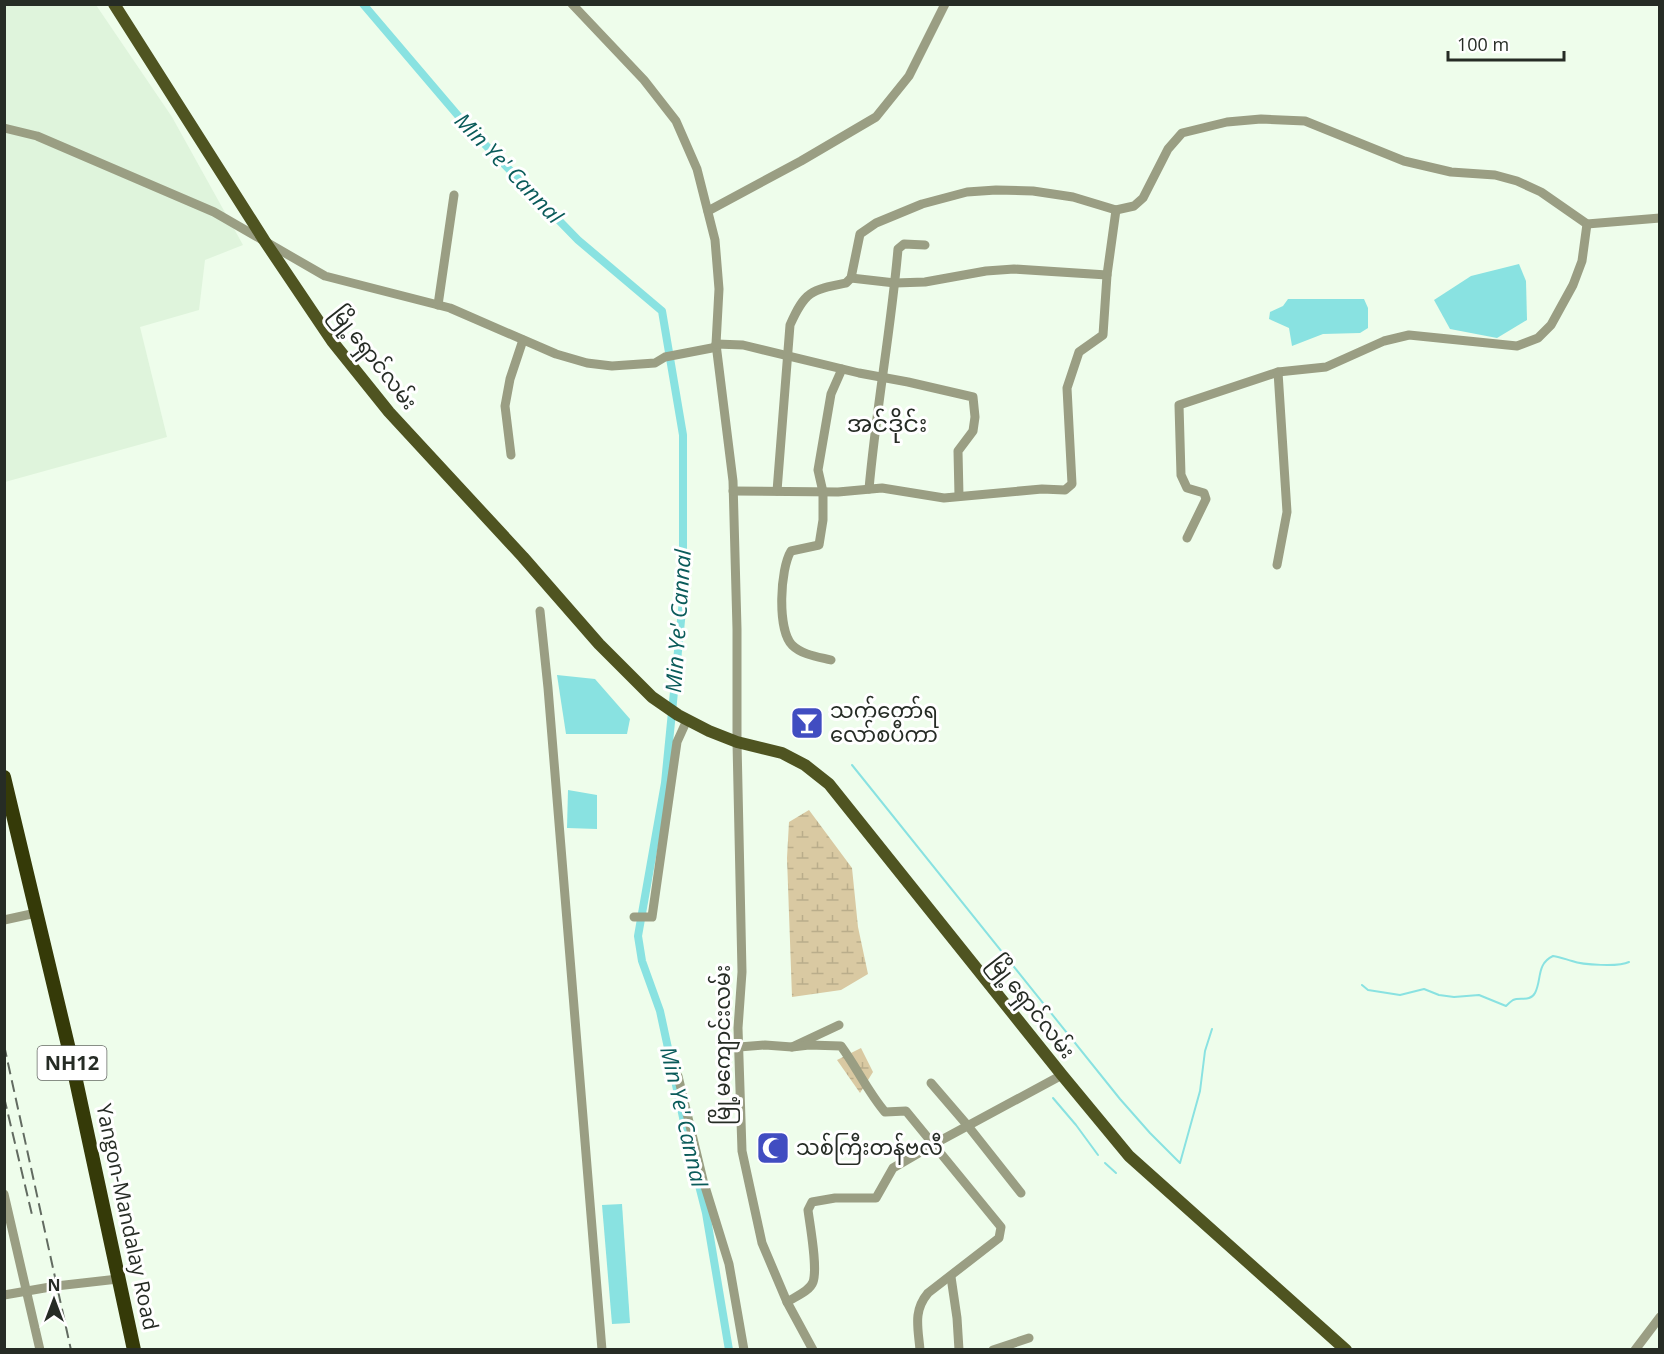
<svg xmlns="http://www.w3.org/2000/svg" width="1664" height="1354" viewBox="0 0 1664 1354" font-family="'Open Sans','Noto Sans Myanmar',sans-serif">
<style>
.built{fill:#dff4dc}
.wetland{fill:url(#wetland-marsh)}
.water{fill:#89e2e1}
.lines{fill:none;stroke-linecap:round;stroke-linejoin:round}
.stream{stroke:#89e2e1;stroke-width:2}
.canal{stroke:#89e2e1;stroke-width:8}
.minor{stroke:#9a9e83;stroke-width:9}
.major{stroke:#4f5421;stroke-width:12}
.highway{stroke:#353a08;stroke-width:14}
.rail{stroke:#626b61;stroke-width:2;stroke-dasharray:12 6;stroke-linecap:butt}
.labels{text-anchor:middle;stroke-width:6;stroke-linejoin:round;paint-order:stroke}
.shield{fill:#fff;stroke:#676b66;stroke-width:1.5}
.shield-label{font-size:20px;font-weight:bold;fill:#262c25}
.street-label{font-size:21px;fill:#262c25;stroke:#fff}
.poi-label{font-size:21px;fill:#262c25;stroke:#fff;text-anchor:start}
.water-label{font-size:22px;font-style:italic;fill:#0a5b5a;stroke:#fff}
.quarter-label{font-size:24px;fill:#262c25;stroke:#fff}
</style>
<defs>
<pattern id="wetland-marsh" width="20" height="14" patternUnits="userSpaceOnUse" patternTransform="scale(1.5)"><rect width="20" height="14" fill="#d9c9a2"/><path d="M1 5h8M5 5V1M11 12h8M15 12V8" fill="none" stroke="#baad8b"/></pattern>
</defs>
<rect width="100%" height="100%" fill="#eefdeb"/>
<polygon class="built" points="5,5 96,5 172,117 243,245 205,260 199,310 140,327 167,437 5,482"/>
<g class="wetland">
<polygon points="809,810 852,868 858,927 868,974 841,990 792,997 787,858 789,822"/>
<polygon points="861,1048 873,1072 860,1093 837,1060"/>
</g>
<g class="water">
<polygon points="1519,264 1526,281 1527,320 1497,338 1450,329 1434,300 1471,276"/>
<polygon points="1288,299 1364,299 1368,308 1368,328 1360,333 1323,334 1292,346 1289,328 1269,319 1270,312 1283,306"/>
<polygon points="557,675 595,679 630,719 627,734 566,734"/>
<polygon points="568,790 597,795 597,829 567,828"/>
<polygon points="622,1204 630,1323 612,1324 602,1205"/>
</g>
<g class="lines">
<g class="stream">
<polyline points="852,765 1120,1099 1150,1133 1180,1163 1200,1091 1205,1051 1212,1029"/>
<path d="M 1362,985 L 1368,990 L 1400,995 L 1424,989 L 1439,995 L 1454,997 L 1479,995 L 1506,1006 C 1508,1004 1510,1002 1513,1000 C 1520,997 1530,1002 1535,993 C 1542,980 1536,964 1553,956 C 1560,957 1565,959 1572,961 C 1583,965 1619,967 1629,962"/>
<polyline points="1053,1098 1076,1125 1098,1155"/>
<polyline points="1105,1163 1116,1173"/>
</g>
<polyline class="canal" points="363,4 466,125 578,240 662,311 683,435 683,600 665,783 638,936 642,961 660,1011 690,1150 706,1213 729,1350"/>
<g class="minor">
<polyline points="572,4 644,80 676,121 697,169 715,240 719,289 716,344 733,481 737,629 737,742 742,972 738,1028 742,1151 762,1243 787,1302 813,1350"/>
<polyline points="4,128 37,136 214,212 325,276 450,308 556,354 587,363 612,366 655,363 665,357 717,347"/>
<polyline points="708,211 801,161 876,117 909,76 945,4"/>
<polyline points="851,278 895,283 925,282 986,271 1014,269 1107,275"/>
<polyline points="438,305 454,195"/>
<polyline points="716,344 743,345 859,373 908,382 973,397 975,417 973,431 958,451 959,496"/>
<polyline points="511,455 505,406 510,379 523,340"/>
<path d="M 869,489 C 876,409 891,330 898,249 L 904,244 L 925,245"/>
<polyline points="733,491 838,492 882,488 944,498 1042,489 1065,490 1072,484 1067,388 1079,352 1103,335 1107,275 1116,210"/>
<path d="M 777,491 L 790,325 C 805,291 811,290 846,283 L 851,278 L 860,234 L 876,223 L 922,204 L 967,192 L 996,190 L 1033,191 L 1073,197 L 1116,210 L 1134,206 L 1143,198 L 1168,149 L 1182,133 L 1227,122 L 1261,119 L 1305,121 L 1404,161 L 1451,172 L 1495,175 L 1517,181 L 1541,192 L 1587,224 L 1660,218"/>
<polyline points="1187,538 1206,499 1204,493 1187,488 1181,475 1179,405 1278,372 1326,367 1384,341 1409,335 1517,346 1538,338 1551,325 1573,285 1582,261 1587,224"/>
<polyline points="1277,565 1287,512 1278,372"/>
<polyline points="540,611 548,688 602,1350"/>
<path d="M 831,660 C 819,657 802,655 792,645 C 777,629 780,569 791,551 L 819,545 L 823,520 L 823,492 L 818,470 L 831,394 L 842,369"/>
<polyline points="634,917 652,917 677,742 687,720"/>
<polyline points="4,920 36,913"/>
<polyline points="739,1047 765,1045 792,1047 839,1025"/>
<path d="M 792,1047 L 809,1045 L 841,1046 C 857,1068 868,1092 885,1112 L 906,1111 L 1001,1227 L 999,1238 L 928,1293 C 913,1311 918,1327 920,1350"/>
<polyline points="678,1076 703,1180 729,1264 744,1350"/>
<polyline points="931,1083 968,1126 1021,1193"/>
<polyline points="4,1194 40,1350"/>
<polyline points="951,1277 957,1318 959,1350"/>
<polyline points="4,1295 56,1286 118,1279"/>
<path d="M 787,1302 C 795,1297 810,1291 813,1282 C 818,1268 810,1226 808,1210 L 812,1202 L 835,1198 L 876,1198 L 893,1168 L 934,1144 L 1062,1075"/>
<polyline points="993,1350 1029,1338"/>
<polyline points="1635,1350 1660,1317"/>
</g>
<polyline class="major" points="114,4 264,240 332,341 389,412 523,557 599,644 652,697 678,715 709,731 737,742 782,753 805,765 829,784 1062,1075 1129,1156 1346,1350"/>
<polyline class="highway" points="4,777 72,1062 134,1350"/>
<g class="rail">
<polyline points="4,1045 71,1350"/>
<polyline points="4,1097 33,1219"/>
</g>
</g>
<defs>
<g id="bar-square" transform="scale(1.725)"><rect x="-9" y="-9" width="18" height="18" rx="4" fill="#414dc1" stroke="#fff"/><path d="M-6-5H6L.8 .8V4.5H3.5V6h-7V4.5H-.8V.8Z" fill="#fff"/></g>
<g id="mosque-square" transform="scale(1.725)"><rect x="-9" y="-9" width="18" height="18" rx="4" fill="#414dc1" stroke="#fff"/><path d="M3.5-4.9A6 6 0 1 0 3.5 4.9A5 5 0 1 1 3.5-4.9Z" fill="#fff"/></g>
</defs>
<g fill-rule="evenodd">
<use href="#bar-square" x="807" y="723"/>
<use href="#mosque-square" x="773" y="1148"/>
</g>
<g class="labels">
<rect class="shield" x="37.5" y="1046" width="69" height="34" rx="4.5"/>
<g class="shield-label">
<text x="72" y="1070">NH12</text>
</g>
<g class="street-label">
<text transform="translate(374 358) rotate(52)" y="7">မြို့ရှောင်လမ်း</text>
<text transform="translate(1032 1007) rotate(52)" y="7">မြို့ရှောင်လမ်း</text>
<text transform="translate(723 1045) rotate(-90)" y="7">မြို့မကျောင်းလမ်း</text>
<text transform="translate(127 1217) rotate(78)" y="7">Yangon-Mandalay Road</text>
</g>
<g class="poi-label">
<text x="830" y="718">သက်တော်ရ<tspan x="830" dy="24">လော်စပီကာ</tspan></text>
<text x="796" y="1155">သစ်ကြီးတန်ဗလီ</text>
</g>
<g class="water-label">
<text transform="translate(509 168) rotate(46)" y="8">Min Ye' Cannal</text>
<text transform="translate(678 621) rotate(-86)" y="8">Min Ye' Cannal</text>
<text transform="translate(684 1117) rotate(77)" y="8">Min Ye' Cannal</text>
</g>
<g class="quarter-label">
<text x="887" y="432">အင်ဒိုင်း</text>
</g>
</g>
<rect width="1664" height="1354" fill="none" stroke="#262c25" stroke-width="12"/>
<g transform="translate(54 1300)" stroke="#ffffff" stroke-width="4.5" paint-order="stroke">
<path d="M0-4.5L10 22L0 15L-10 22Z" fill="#262c25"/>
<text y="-9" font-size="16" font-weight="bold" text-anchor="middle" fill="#262c25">N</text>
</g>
<path d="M1448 51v9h116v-9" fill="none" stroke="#262c25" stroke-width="3"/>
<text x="1457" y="51" font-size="18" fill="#262c25" stroke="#ffffff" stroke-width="4.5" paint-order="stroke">100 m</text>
</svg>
